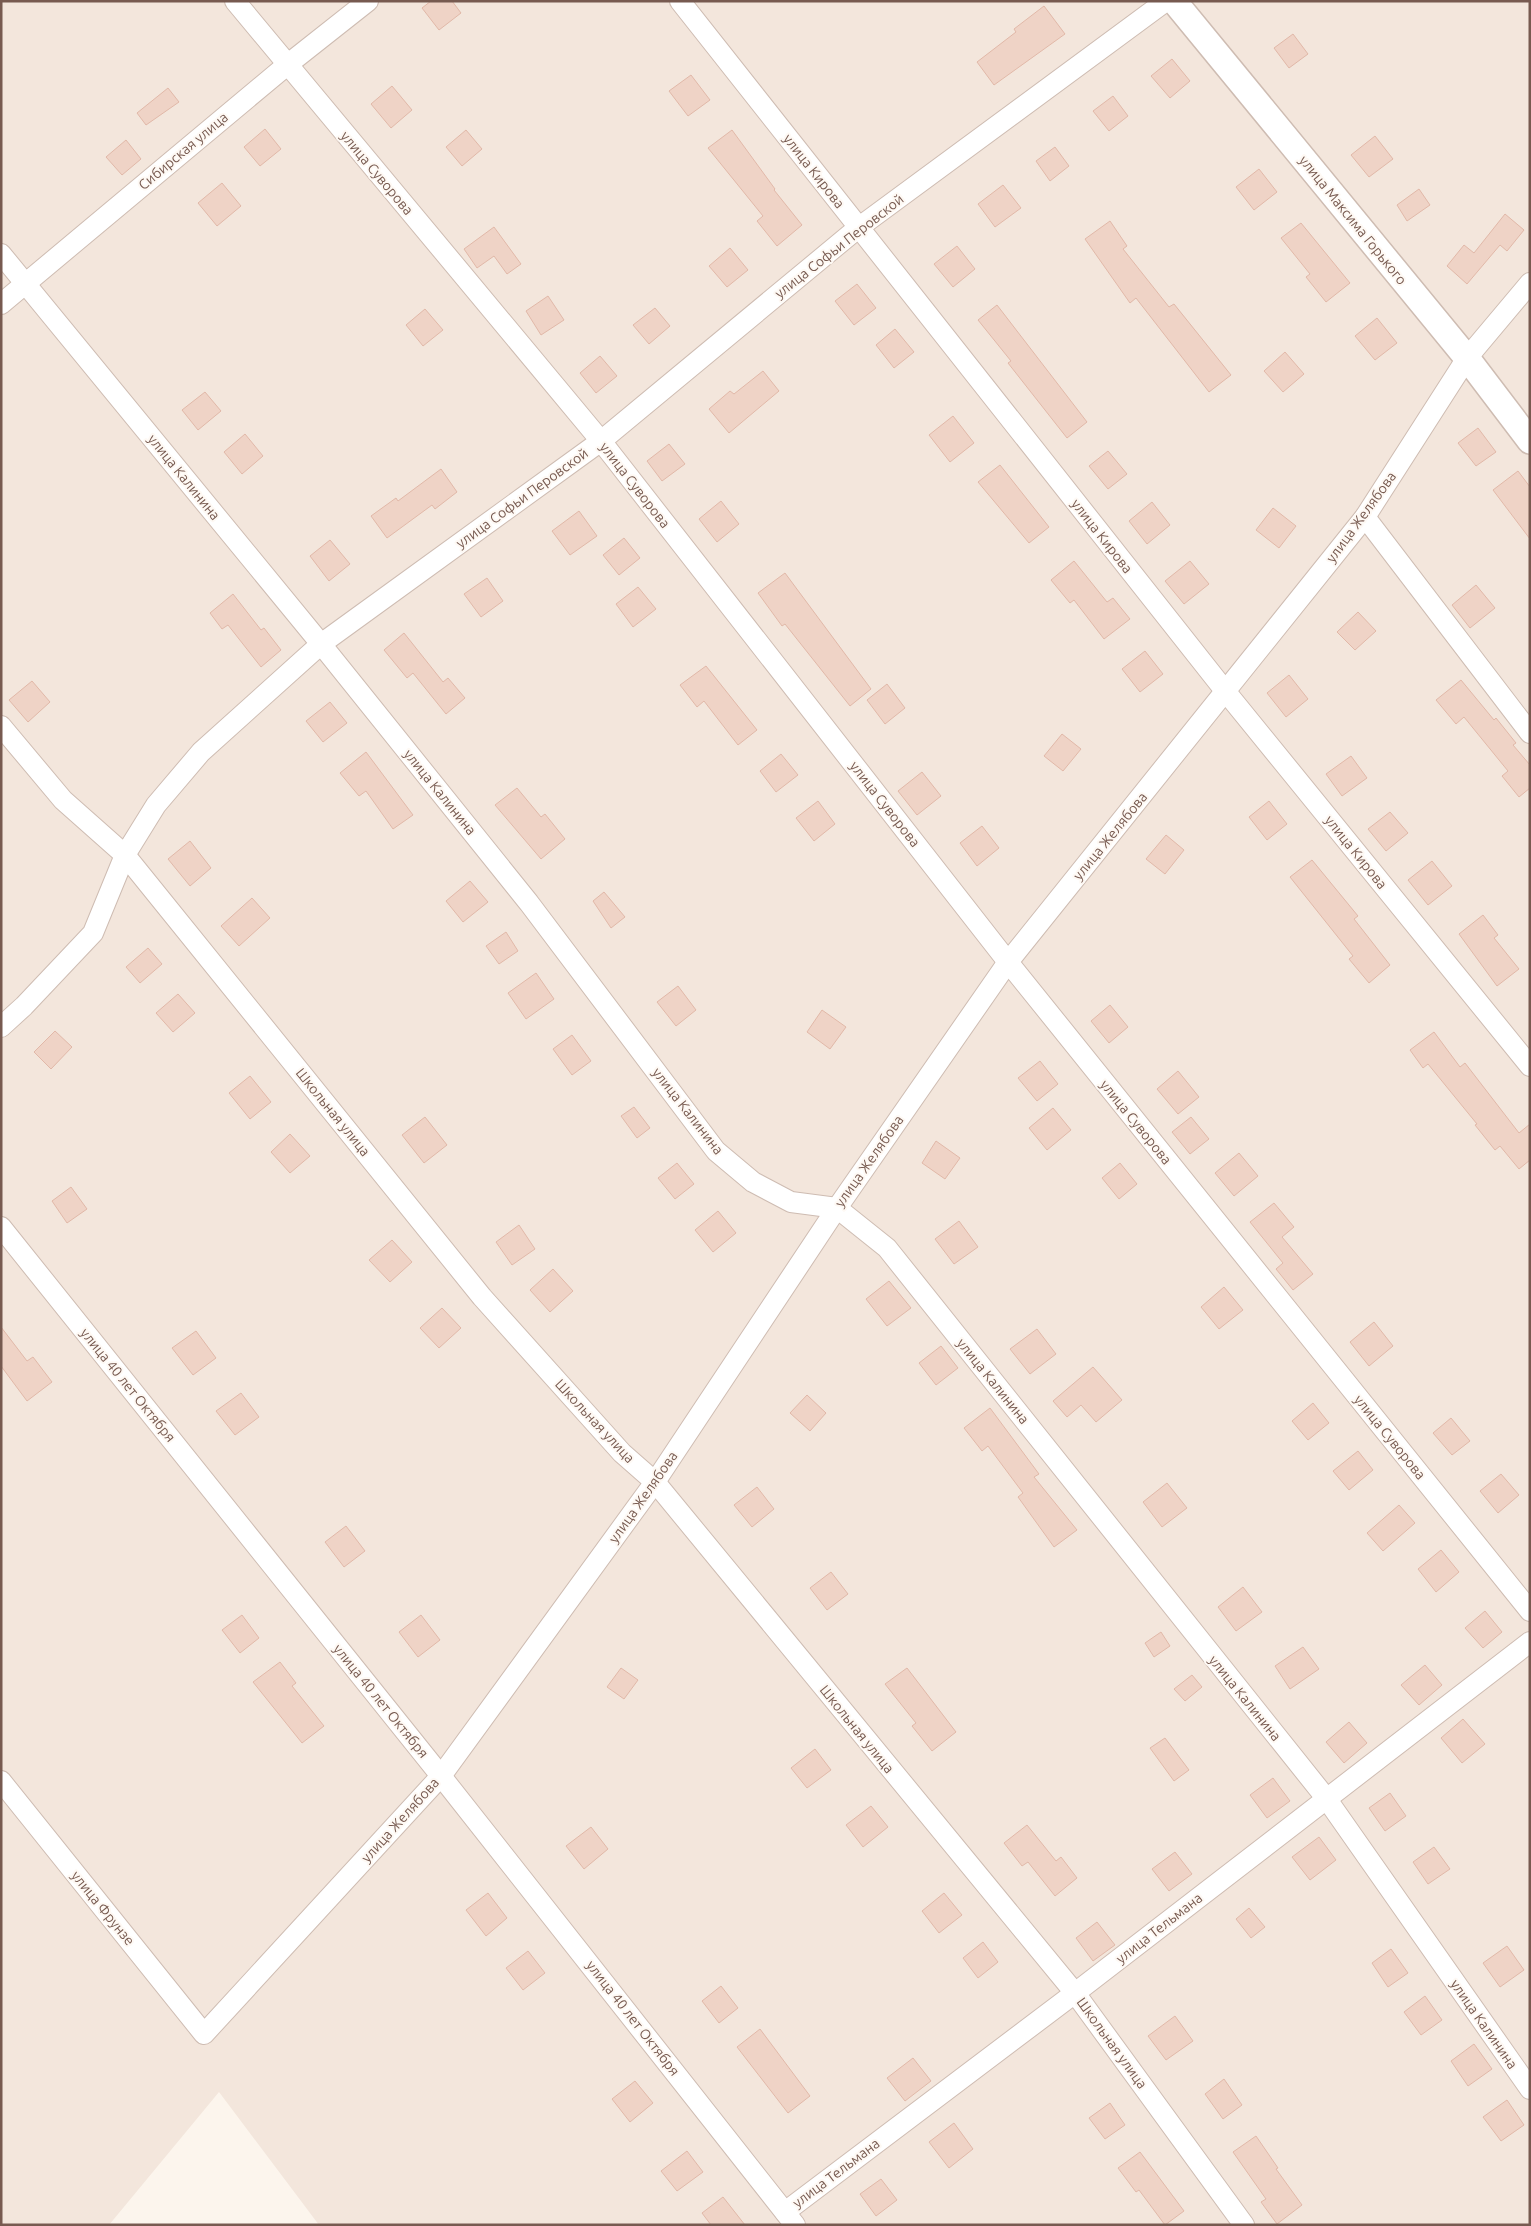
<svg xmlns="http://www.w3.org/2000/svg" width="1531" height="2226" viewBox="0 0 1531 2226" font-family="Ubuntu,sans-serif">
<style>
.residential{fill:#f3e6dc}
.building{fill:#efd3c6;stroke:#e1b8a8}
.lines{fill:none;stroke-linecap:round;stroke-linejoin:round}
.minor-casing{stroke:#cebcb2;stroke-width:22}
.tertiary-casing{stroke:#cebcb2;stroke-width:28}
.minor{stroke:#fff;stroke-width:20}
.tertiary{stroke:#fff;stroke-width:25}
.labels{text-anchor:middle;stroke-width:4;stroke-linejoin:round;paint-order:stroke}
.street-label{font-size:14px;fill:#775a50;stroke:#fef9f4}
</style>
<rect width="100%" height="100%" fill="#fcf5ed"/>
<polygon class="residential" points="1,1 1530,1 1530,2225 319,2225 219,2092 109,2225 1,2225"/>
<g class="building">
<polygon points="431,1 452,1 461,13 439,30 422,8"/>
<polygon points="1044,6 1065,34 994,85 977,62 1016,32 1014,29"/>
<polygon points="1293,34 1308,54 1289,68 1274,48"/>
<polygon points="1172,59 1190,81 1170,98 1151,76"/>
<polygon points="691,75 710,100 688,116 669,91"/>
<polygon points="392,86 412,110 391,128 371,104"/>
<polygon points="168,88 179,102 146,125 137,113"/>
<polygon points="1113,96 1128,116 1109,131 1093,111"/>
<polygon points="265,129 281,149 260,166 244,147"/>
<polygon points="466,130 482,149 462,166 446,147"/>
<polygon points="732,130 775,189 774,190 802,225 777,246 757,221 763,216 708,148"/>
<polygon points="1375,136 1393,159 1369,177 1351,155"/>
<polygon points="126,140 141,159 122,175 106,157"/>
<polygon points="1055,147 1069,166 1050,181 1036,161"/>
<polygon points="1259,169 1277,192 1254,210 1236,187"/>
<polygon points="222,183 241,206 217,226 198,203"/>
<polygon points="1003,185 1021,208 995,227 978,204"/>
<polygon points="1419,189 1430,205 1407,221 1397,205"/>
<polygon points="1505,214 1524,230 1507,251 1500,245 1467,284 1447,266 1464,245 1474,253"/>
<polygon points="1110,221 1127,246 1123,249 1169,307 1174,304 1231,375 1209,392 1136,298 1130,303 1085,239"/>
<polygon points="1301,223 1350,283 1326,302 1306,277 1310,274 1281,238"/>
<polygon points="494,227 521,264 507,274 494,256 477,268 464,249"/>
<polygon points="957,246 975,269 953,287 934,264"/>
<polygon points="730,248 748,270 727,287 709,266"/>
<polygon points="857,284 876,308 854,325 835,301"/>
<polygon points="548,296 564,320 541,335 526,311"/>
<polygon points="997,305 1087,422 1067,438 1008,363 1011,361 978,320"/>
<polygon points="655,308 670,326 649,344 633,325"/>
<polygon points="425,309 443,330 423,346 406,325"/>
<polygon points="1377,318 1397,343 1375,360 1355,336"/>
<polygon points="895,329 914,352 894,368 876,345"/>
<polygon points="1285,352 1304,374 1283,392 1264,371"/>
<polygon points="600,356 617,376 596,393 580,373"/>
<polygon points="763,371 779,391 729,433 709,409 730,391 734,394"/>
<polygon points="205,392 221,411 198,430 182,410"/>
<polygon points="953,416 974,443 950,462 929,435"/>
<polygon points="1478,428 1496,452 1476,466 1458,443"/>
<polygon points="245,434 263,456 242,474 224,452"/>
<polygon points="669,444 685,464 662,481 647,461"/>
<polygon points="1108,451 1127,474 1108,489 1089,466"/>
<polygon points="1000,465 1049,527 1029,543 978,482"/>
<polygon points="441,469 457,492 435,509 432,505 387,538 371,516 396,498 398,501"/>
<polygon points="1518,471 1530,487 1530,539 1493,490"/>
<polygon points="721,501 739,524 717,542 699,519"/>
<polygon points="1152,502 1170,525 1147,544 1129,521"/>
<polygon points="1273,508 1296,526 1279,548 1256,530"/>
<polygon points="579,511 597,536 570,555 552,531"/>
<polygon points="624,538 640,558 619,575 603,555"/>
<polygon points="330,540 350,564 329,581 310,556"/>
<polygon points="1074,561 1107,602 1113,598 1130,619 1104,639 1074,600 1070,603 1051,580"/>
<polygon points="1190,561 1209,584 1184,604 1165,581"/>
<polygon points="785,573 871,689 850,706 785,624 782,626 758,593"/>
<polygon points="487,578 503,601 481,617 464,594"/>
<polygon points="1476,585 1495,608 1470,628 1452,605"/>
<polygon points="638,587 656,609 633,627 616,604"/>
<polygon points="233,594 261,630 264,628 281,650 261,667 228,625 222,629 210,613"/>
<polygon points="1358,612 1376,631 1355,650 1337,632"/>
<polygon points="404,633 443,682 448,678 465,698 446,714 413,673 407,678 384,650"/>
<polygon points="1145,651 1163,674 1140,692 1122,669"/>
<polygon points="706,666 757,730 738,745 704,701 697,707 680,685"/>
<polygon points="1289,675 1308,699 1286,717 1267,693"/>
<polygon points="1461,680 1494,720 1496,718 1516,743 1513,745 1530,765 1530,788 1519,797 1502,776 1508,771 1464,717 1456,724 1436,700"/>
<polygon points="32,681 50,702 28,722 9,700"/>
<polygon points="887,684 905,708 885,724 867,700"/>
<polygon points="330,702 347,723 323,742 306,721"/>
<polygon points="1062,734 1081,749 1063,771 1044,756"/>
<polygon points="366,752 413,815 393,829 366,791 359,796 340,773"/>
<polygon points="781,754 798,775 776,792 760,771"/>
<polygon points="1351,756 1367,778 1342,796 1326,774"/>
<polygon points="922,772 941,796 917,815 898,791"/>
<polygon points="517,788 541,817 545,814 565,839 541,859 495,805"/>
<polygon points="818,801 835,824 814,841 796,818"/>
<polygon points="1269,801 1287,824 1267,840 1249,817"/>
<polygon points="1390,812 1408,833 1386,851 1368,829"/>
<polygon points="982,826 999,848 977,866 960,843"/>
<polygon points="1166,835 1184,850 1165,874 1146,859"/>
<polygon points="190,841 211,868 190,886 168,859"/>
<polygon points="1312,860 1358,916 1354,919 1390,965 1369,983 1349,959 1353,956 1290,877"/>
<polygon points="1432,861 1452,886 1428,905 1408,880"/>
<polygon points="470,881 488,902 463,922 446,901"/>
<polygon points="604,892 625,917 611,928 593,901"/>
<polygon points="252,898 270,918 239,946 221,926"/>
<polygon points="1483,915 1498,935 1494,938 1519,969 1497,986 1459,934"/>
<polygon points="506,932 518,951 499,964 486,946"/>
<polygon points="148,948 162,964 140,983 126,967"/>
<polygon points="536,973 554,999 526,1019 508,993"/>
<polygon points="678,986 696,1010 676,1026 657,1002"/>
<polygon points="178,994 195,1013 173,1032 156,1013"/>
<polygon points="1110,1005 1128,1027 1109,1043 1091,1021"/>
<polygon points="822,1010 846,1027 830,1049 807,1032"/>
<polygon points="55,1031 72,1047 51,1069 34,1052"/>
<polygon points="1434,1032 1460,1067 1465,1063 1519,1133 1530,1124 1530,1160 1519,1169 1500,1146 1495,1150 1475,1125 1477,1124 1428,1064 1423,1068 1410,1050"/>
<polygon points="572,1035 591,1061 572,1075 553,1049"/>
<polygon points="1040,1061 1058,1084 1037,1101 1018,1078"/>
<polygon points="1178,1071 1199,1097 1178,1114 1157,1089"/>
<polygon points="250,1076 271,1102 250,1119 229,1093"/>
<polygon points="634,1107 650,1128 637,1138 621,1116"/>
<polygon points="1053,1108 1071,1130 1047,1150 1029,1128"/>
<polygon points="425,1117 447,1145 424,1163 402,1135"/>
<polygon points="1191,1117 1209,1139 1190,1154 1172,1132"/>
<polygon points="290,1134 310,1156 290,1173 271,1152"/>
<polygon points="936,1141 960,1158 945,1179 922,1163"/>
<polygon points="1239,1153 1258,1176 1234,1196 1215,1173"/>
<polygon points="677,1163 694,1184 675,1199 658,1178"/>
<polygon points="1120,1163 1137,1184 1119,1199 1102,1178"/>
<polygon points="71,1187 87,1209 67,1223 52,1201"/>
<polygon points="1274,1203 1294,1227 1282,1237 1313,1274 1293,1290 1276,1269 1283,1263 1250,1222"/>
<polygon points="718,1211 736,1233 713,1252 695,1230"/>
<polygon points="959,1221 978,1247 954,1264 935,1239"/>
<polygon points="519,1225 535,1249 512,1265 496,1242"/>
<polygon points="392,1240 412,1262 390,1282 369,1260"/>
<polygon points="553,1269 573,1291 550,1312 530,1290"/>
<polygon points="889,1281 911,1308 887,1326 866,1299"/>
<polygon points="1224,1287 1243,1310 1219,1329 1201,1307"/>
<polygon points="442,1308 461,1328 439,1348 420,1328"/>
<polygon points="1374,1322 1393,1346 1369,1366 1350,1342"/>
<polygon points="1,1327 27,1361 33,1357 52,1382 27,1401 1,1366"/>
<polygon points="1037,1329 1056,1354 1030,1374 1010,1349"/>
<polygon points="196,1331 216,1358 193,1375 172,1348"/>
<polygon points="941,1346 958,1368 936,1385 919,1363"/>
<polygon points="1093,1367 1122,1400 1096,1422 1081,1405 1067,1417 1053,1401"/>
<polygon points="241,1393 259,1417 235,1435 216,1411"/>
<polygon points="807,1395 826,1413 810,1431 790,1413"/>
<polygon points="1313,1403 1329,1423 1308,1440 1292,1421"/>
<polygon points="990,1408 1039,1474 1034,1477 1077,1530 1054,1547 1018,1497 1023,1493 988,1446 982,1451 964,1428"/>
<polygon points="1451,1418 1470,1441 1452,1455 1433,1433"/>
<polygon points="1358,1451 1373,1470 1349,1490 1333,1471"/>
<polygon points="1501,1474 1519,1495 1498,1513 1480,1491"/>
<polygon points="1167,1483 1187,1508 1162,1527 1143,1502"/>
<polygon points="757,1487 774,1509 752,1527 734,1505"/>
<polygon points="1399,1505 1415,1523 1383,1551 1367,1533"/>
<polygon points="346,1526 365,1551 344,1567 325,1542"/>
<polygon points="1441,1550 1459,1572 1436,1592 1418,1569"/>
<polygon points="831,1572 848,1594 827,1610 810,1588"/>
<polygon points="1243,1587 1262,1612 1236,1631 1218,1607"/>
<polygon points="1485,1611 1502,1632 1483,1648 1465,1628"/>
<polygon points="242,1615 259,1638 240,1653 222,1630"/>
<polygon points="421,1615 440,1640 418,1657 399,1632"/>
<polygon points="1161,1632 1170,1646 1154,1657 1145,1643"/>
<polygon points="1303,1647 1319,1669 1290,1689 1275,1666"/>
<polygon points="280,1662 296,1683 292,1686 324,1726 302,1743 253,1682"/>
<polygon points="1425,1665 1442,1685 1419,1705 1401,1685"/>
<polygon points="621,1668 638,1680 624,1699 607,1687"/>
<polygon points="907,1668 956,1732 932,1751 912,1726 916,1723 885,1684"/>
<polygon points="1192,1675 1202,1687 1185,1701 1174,1689"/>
<polygon points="1463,1719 1485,1744 1462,1763 1441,1738"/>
<polygon points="1349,1722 1367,1743 1344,1763 1326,1742"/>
<polygon points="1165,1738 1189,1770 1174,1781 1150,1748"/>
<polygon points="815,1749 831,1770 807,1788 791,1768"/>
<polygon points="1273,1778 1290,1801 1267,1818 1250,1795"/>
<polygon points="1390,1793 1406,1816 1385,1831 1369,1808"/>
<polygon points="871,1806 888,1827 863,1847 846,1825"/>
<polygon points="1027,1825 1056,1861 1061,1857 1077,1878 1055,1896 1028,1862 1022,1866 1004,1843"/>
<polygon points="591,1827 608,1849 584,1869 566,1846"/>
<polygon points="1319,1837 1336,1860 1310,1880 1292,1857"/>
<polygon points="1434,1847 1450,1869 1428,1884 1413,1862"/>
<polygon points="1175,1852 1192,1874 1169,1891 1152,1869"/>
<polygon points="488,1893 507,1918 486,1936 466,1910"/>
<polygon points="944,1893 962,1915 939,1933 922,1911"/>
<polygon points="1249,1908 1265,1927 1251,1938 1236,1919"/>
<polygon points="1097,1922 1115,1945 1093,1961 1076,1938"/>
<polygon points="983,1942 998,1962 978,1978 963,1958"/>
<polygon points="1507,1946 1524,1970 1500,1987 1483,1963"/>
<polygon points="1391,1949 1408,1973 1388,1987 1372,1963"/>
<polygon points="528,1951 545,1973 523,1990 506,1968"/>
<polygon points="721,1986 738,2008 719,2023 702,2001"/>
<polygon points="1425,1996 1442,2020 1421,2035 1404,2012"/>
<polygon points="1175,2016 1193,2041 1166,2060 1148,2036"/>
<polygon points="760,2029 810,2096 788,2113 737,2047"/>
<polygon points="1474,2044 1492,2069 1468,2086 1451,2061"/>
<polygon points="913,2058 931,2081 905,2101 887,2078"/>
<polygon points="1224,2079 1242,2105 1223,2119 1205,2094"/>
<polygon points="635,2081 653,2103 630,2122 612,2099"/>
<polygon points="1507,2100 1524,2125 1501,2141 1483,2117"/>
<polygon points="1110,2103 1125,2125 1105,2139 1089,2118"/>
<polygon points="954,2123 973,2149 949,2168 929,2142"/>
<polygon points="1256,2136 1278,2168 1276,2169 1302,2205 1277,2224 1261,2202 1266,2199 1233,2152"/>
<polygon points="687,2151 703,2172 677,2191 661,2171"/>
<polygon points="1140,2152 1184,2211 1165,2225 1139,2190 1136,2192 1118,2168"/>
<polygon points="881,2179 897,2200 876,2216 860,2194"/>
<polygon points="723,2197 745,2225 711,2225 702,2213"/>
</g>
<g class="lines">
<g class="minor-casing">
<g id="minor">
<polyline points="235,1 601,441 1008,962 1530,1611"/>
<polyline points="680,1 1226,692 1530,1066"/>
<polyline points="1,254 321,644 529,903 716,1151 753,1182 791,1202 837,1208 887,1248 1326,1798 1530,2089"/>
<polyline points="1,304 287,65 368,1"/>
<polyline points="1365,517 1530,733"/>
<polyline points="1,726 63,800 125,855 482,1297 622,1453 655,1482 1075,1993 1244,2225"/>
<polyline points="1,1027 24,1006 93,933 125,855 156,805 201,752 321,644 601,441 858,228 1166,1"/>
<polyline points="1,1227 441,1776 795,2225"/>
<polyline points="1,1781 204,2034 441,1776 655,1482 837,1208 1008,962 1365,517 1467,358 1530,283"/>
<polyline points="785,2212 1075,1993 1530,1642"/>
</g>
</g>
<g class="tertiary-casing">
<polyline id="tertiary" points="1174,1 1467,358 1530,441"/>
</g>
<use href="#minor" class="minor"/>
<use href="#tertiary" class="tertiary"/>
</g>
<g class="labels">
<g class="street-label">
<text transform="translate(183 151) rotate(-40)" y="5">Сибирская улица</text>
<text transform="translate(814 171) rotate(52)" y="5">улица Кирова</text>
<text transform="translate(377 173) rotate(50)" y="5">улица Суворова</text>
<text transform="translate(1353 220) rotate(51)" y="5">улица Максима Горького</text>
<text transform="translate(839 246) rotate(-38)" y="5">улица Софьи Перовской</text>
<text transform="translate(184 477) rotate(51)" y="5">улица Калинина</text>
<text transform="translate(635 485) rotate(52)" y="5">улица Суворова</text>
<text transform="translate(522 498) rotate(-36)" y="5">улица Софьи Перовской</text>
<text transform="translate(1361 517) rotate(-54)" y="5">улица Желябова</text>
<text transform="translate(1102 536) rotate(52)" y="5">улица Кирова</text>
<text transform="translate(440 792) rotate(51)" y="5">улица Калинина</text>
<text transform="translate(885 804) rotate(52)" y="5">улица Суворова</text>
<text transform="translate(1110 836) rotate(-51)" y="5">улица Желябова</text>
<text transform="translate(1356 852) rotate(51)" y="5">улица Кирова</text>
<text transform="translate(688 1111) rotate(52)" y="5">улица Калинина</text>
<text transform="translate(333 1112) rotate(51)" y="5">Школьная улица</text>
<text transform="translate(1136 1122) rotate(51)" y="5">улица Суворова</text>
<text transform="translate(869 1161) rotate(-55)" y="5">улица Желябова</text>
<text transform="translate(993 1381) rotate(51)" y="5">улица Калинина</text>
<text transform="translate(128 1385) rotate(51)" y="5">улица 40 лет Октября</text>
<text transform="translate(595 1421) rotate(47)" y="5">Школьная улица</text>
<text transform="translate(1390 1437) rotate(51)" y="5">улица Суворова</text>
<text transform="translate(643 1497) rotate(-55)" y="5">улица Желябова</text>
<text transform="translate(1245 1698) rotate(51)" y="5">улица Калинина</text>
<text transform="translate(381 1701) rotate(51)" y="5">улица 40 лет Октября</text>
<text transform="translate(857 1729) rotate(51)" y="5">Школьная улица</text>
<text transform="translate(400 1820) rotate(-48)" y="5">улица Желябова</text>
<text transform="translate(103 1908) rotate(51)" y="5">улица Фрунзе</text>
<text transform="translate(1159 1928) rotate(-38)" y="5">улица Тельмана</text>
<text transform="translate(633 2018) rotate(52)" y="5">улица 40 лет Октября</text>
<text transform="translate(1484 2024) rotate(55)" y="5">улица Калинина</text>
<text transform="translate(1112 2043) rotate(54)" y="5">Школьная улица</text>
<text transform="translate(836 2173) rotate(-37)" y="5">улица Тельмана</text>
</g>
</g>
<rect width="1531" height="2226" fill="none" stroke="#775a50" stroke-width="5"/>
</svg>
